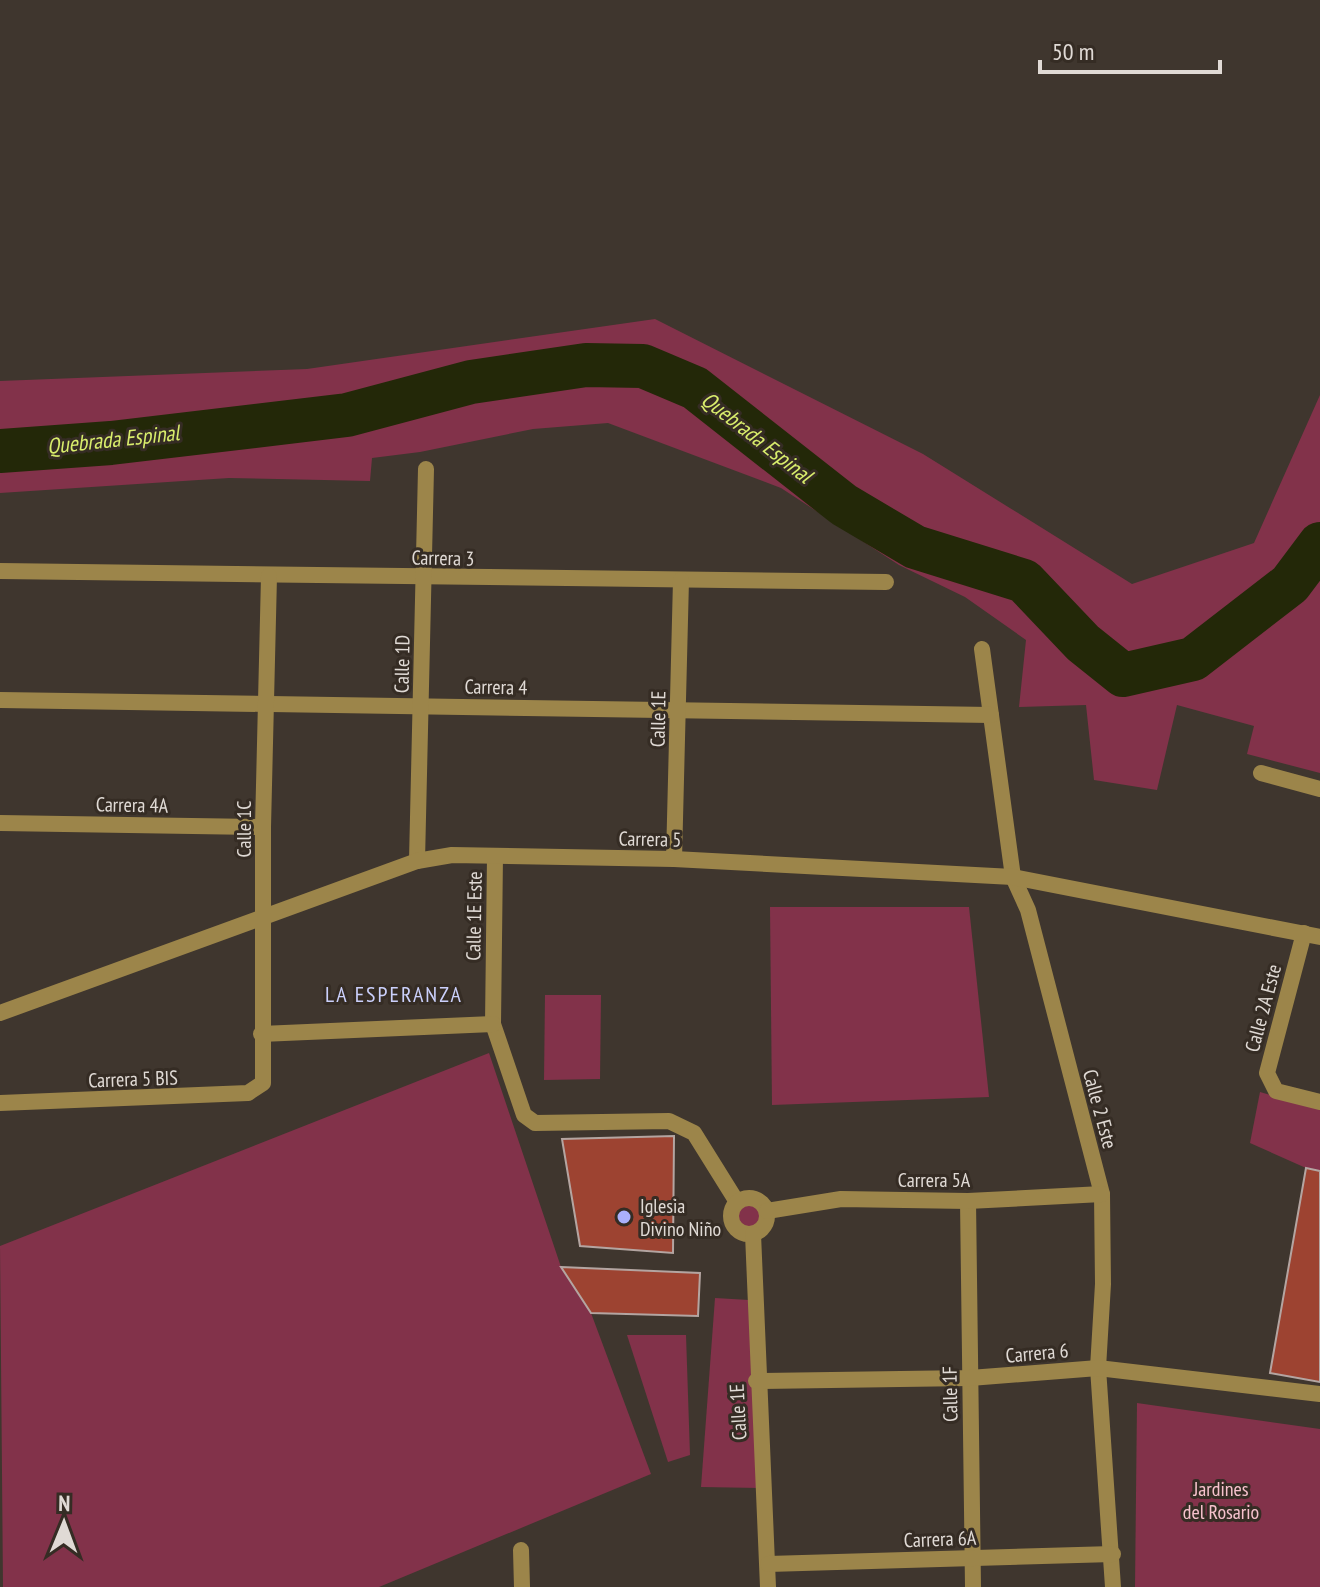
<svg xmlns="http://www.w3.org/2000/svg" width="1320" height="1587" viewBox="0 0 1320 1587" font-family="'PT Sans Narrow',sans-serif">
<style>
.green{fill:#82324a}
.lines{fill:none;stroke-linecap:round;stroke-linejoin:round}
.river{stroke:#232808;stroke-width:44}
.building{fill:#9d4331;stroke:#b4a5a1;stroke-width:2}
.minor{stroke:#9c854a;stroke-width:16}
.poi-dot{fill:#aab0fb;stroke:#352c24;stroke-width:3}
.labels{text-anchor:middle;stroke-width:6;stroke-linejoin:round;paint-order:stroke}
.street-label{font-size:20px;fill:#e0dad5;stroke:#352c24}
.poi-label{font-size:20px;fill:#e0dad5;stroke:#352c24;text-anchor:start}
.park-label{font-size:20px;fill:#f7c2cd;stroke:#352c24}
.water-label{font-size:22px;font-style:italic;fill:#d9ed6c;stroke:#352c24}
.neighbourhood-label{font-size:22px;letter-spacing:2px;fill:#cbd0fb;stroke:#352c24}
</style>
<rect width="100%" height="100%" fill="#3f362e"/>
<g class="green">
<polygon points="655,319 923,454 1132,584 1254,543 1320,395 1320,773 1247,754 1254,726 1177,705 1157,790 1094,780 1086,705 1019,707 1026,640 965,597 899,565 781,488 608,423 533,429 420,452 372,458 370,481 229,478 0,493 0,381 307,369"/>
<polygon points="770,907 969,907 989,1097 772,1105"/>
<polygon points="545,995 601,995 600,1079 544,1080"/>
<polygon points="489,1053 561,1267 591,1313 651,1474 379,1587 3,1587 0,1246"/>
<polygon points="1260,1092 1320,1109 1320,1171 1306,1168 1250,1143"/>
<circle cx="750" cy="1214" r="14"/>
<polygon points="715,1298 749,1300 760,1488 701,1487"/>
<polygon points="627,1335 686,1335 690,1455 668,1462"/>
<polygon points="1137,1403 1320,1429 1320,1587 1135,1587"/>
</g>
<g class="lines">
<polyline class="river" points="0,451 111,443 347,415 471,382 586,365 643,366 695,388 844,505 915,547 1024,581 1083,643 1123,675 1193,659 1290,584 1320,544"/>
</g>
<g class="building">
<polygon points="674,1136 673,1253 580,1246 562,1139"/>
<polygon points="1306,1168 1320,1171 1320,1382 1270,1373"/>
<polygon points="561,1267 700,1273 698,1316 591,1313"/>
</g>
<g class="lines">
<g class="minor">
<polyline points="0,571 886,582"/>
<polyline points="982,649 1013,877 1028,910 1102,1194 1103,1284 1098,1368 1113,1587"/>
<polyline points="0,700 991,715"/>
<polyline points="1261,773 1320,789"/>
<polyline points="0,823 263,827"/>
<polyline points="495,856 493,1024 524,1115 535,1123 669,1121 694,1133 737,1202"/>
<polyline points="674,859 681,580"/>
<polyline points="417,861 426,469"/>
<polyline points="1304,933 1267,1073 1276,1091 1320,1102"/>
<polyline points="0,1013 417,861 452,855 674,859 1013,877 1320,937"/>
<polyline points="261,1034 493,1024"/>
<polyline points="0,1103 248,1093 263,1083 263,827 269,576"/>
<circle cx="749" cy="1216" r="18"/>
<polyline points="968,1201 973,1587"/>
<polyline points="767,1211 841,1199 968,1201 1102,1194"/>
<polyline points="753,1234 768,1587"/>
<polyline points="756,1381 970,1378 1098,1368 1320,1394"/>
<polyline points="521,1550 522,1587"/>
<polyline points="768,1564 1113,1554"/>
</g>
</g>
<circle class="poi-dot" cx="624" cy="1217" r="8"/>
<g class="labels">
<g class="street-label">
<text transform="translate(443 558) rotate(1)" y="7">Carrera 3</text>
<text transform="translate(402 664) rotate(-89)" y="7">Calle 1D</text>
<text transform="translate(496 687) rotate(1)" y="7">Carrera 4</text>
<text transform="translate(658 719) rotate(-89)" y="7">Calle 1E</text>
<text transform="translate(132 805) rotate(1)" y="7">Carrera 4A</text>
<text transform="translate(244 829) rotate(-90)" y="7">Calle 1C</text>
<text transform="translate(650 839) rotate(1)" y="7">Carrera 5</text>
<text transform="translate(474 916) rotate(-89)" y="7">Calle 1E Este</text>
<text transform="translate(1263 1008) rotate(-75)" y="7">Calle 2A Este</text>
<text transform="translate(133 1079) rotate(-2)" y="7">Carrera 5 BIS</text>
<text transform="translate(1100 1109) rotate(75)" y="7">Calle 2 Este</text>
<text x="934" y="1187">Carrera 5A</text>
<text transform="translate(1037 1353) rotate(-5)" y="7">Carrera 6</text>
<text transform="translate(950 1394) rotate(-91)" y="7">Calle 1F</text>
<text transform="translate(738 1412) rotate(-93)" y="7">Calle 1E</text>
<text transform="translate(940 1539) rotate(-2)" y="7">Carrera 6A</text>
</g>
<g class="poi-label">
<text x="640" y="1213">Iglesia<tspan x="640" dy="23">Divino Niño</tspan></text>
</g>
<g class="park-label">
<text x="1221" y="1496">Jardines<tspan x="1221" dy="23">del Rosario</tspan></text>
</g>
<g class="water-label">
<text transform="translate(757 437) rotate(38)" y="8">Quebrada Espinal</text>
<text transform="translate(113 439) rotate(-6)" y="8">Quebrada Espinal</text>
</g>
<g class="neighbourhood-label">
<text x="394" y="1002">LA ESPERANZA</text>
</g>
</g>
<g transform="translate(64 1523) rotate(1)" stroke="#352c24" stroke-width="6" paint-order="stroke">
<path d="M0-6L14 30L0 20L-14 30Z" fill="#e0dad5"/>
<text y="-12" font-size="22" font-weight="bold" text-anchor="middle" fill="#e0dad5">N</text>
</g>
<path d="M1040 60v12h180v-12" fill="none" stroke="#e0dad5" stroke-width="4"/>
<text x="1052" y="60" font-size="24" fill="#e0dad5" stroke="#352c24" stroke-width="6" paint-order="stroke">50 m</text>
</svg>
